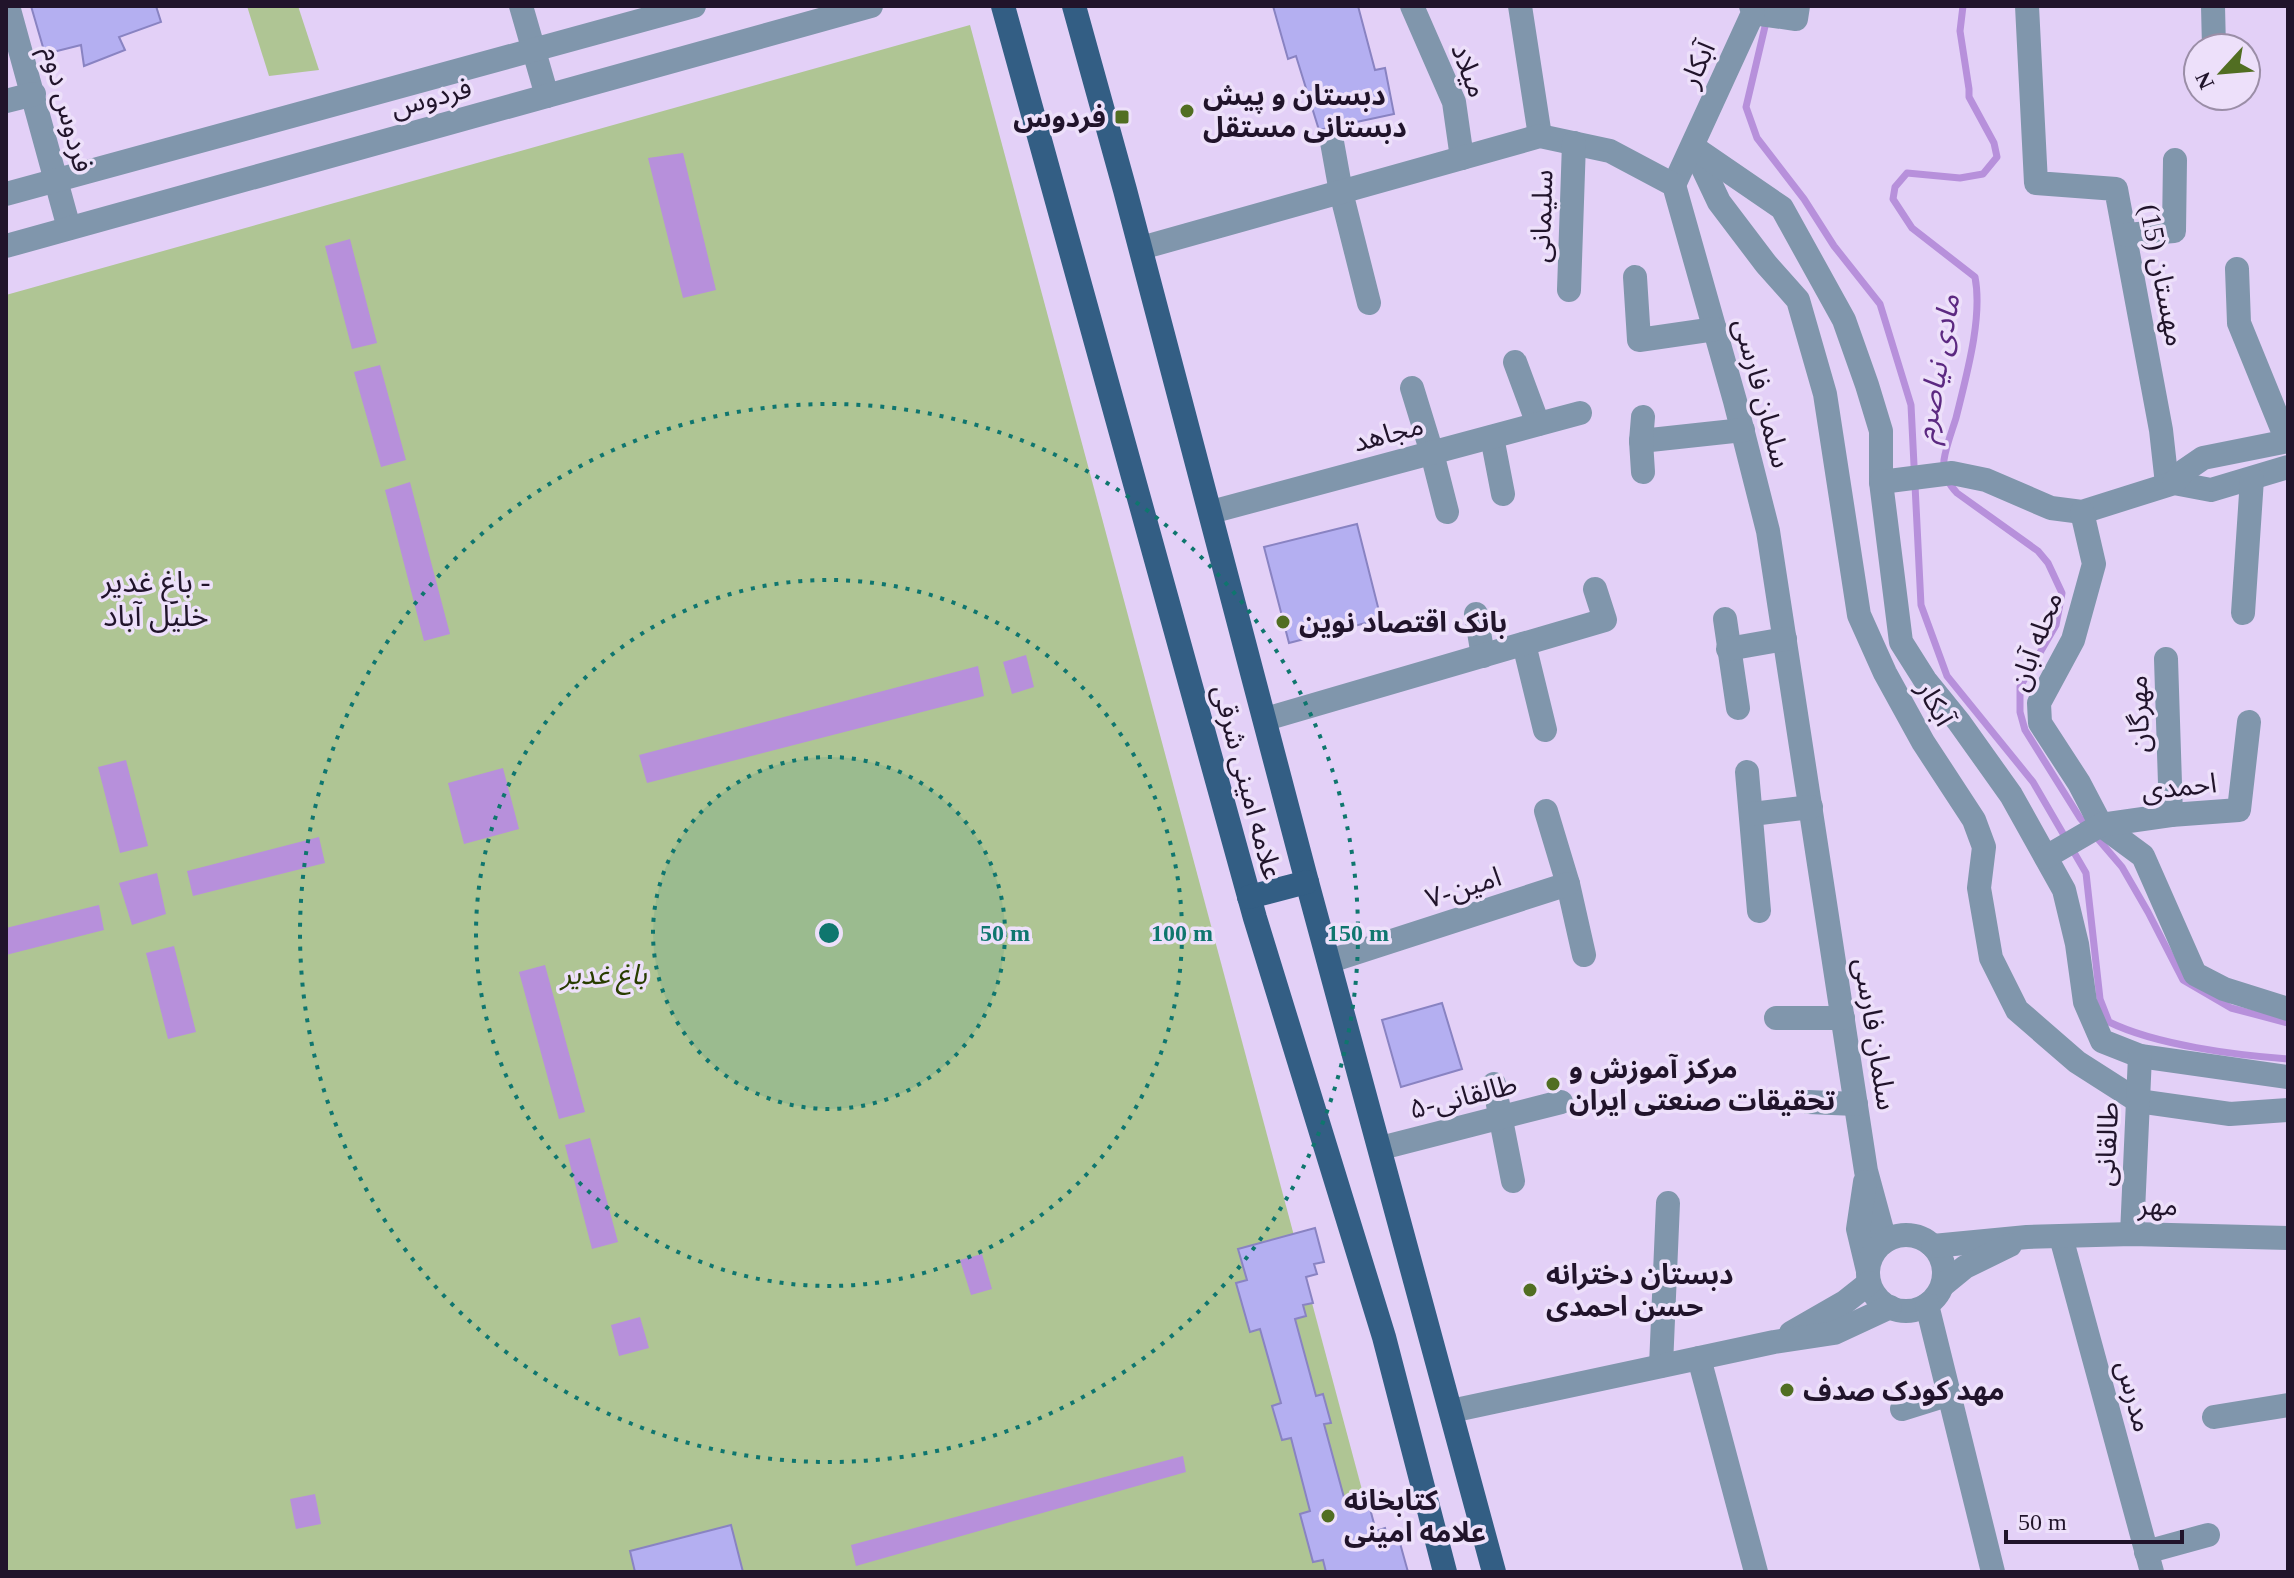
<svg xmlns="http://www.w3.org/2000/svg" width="2294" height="1578" viewBox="0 0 2294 1578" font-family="'Times New Roman','Noto Sans Arabic',serif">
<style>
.green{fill:#afc594}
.water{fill:#b790db}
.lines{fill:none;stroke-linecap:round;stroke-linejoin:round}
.stream{stroke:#b790db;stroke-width:7}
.building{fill:#b4aff1;stroke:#8983c2;stroke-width:2}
.minor{stroke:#8096ac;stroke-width:24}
.major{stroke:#335e84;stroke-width:24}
.ring{fill:none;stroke:#0f766e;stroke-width:4;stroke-dasharray:4 8}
.poi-dot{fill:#516e22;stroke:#ede0fa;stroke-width:3}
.labels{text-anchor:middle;stroke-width:7;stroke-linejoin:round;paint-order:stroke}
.street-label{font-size:28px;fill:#21142b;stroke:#ede0fa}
.poi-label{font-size:28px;font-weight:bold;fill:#21142b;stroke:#ede0fa;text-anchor:start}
.park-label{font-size:28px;font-style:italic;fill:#293d00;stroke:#ede0fa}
.water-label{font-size:30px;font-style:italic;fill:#5c2981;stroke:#ede0fa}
.neighbourhood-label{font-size:30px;fill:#21142b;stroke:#ede0fa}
.centre{fill:#0f766e;stroke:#ede0fa;stroke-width:4}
.ring-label{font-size:24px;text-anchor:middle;font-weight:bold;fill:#0f766e;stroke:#ede0fa;stroke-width:7;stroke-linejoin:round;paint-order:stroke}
</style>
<rect width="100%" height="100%" fill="#e3d0f7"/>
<g class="green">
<polygon points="247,6 298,6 319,70 269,76"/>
<polygon points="970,25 1384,1572 6,1572 6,295"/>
</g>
<g class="water">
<polygon points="683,153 716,290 683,298 648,158"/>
<polygon points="350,239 377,343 352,349 325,246"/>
<polygon points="380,365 406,460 381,467 354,372"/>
<polygon points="410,482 450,634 424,641 385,490"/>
<polygon points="1026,655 1034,687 1012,694 1003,662"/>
<polygon points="978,666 984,696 647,783 639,755"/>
<polygon points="126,760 148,846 120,853 98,767"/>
<polygon points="503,768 519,829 464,844 448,783"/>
<polygon points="319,837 325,863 193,896 187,871"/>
<polygon points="157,873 166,914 132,925 119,883"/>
<polygon points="99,905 104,930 6,955 6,928"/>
<polygon points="174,946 196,1032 168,1039 146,953"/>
<polygon points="545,965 585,1112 559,1119 519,972"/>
<polygon points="590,1138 618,1242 592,1249 565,1145"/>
<polygon points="982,1254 992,1289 971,1295 960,1260"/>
<polygon points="640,1317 649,1348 619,1356 611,1325"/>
<polygon points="1183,1456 1186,1472 856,1566 851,1545"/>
<polygon points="315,1494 321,1524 296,1529 290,1499"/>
</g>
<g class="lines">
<g class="stream">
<path d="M 1963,6 L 1960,31 L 1969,89 L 1969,97 L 1994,143 L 1997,157 L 1983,174 L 1960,178 L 1907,173 L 1895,187 L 1893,199 L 1912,228 L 1975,277 C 1983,318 1966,377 1956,418 C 1952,431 1946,446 1944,460 C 1943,473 1948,484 1957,493 L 2038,551 L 2048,563 L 2062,593 L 2056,625 L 2020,687 L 2020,712 L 2025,730 L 2080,818 L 2122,867 L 2148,912 L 2183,980 L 2231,1008 L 2288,1023"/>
<path d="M 1767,18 L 1746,107 L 1757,138 L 1804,199 L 1834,246 L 1880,304 L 1911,405 L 1921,605 L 1947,676 L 2033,782 L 2086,873 L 2100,999 L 2109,1022 C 2156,1045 2235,1055 2288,1059"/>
</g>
</g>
<g class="building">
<polygon points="31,6 156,6 161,22 119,37 125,50 84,66 81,45 45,54"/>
<polygon points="1273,6 1358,6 1375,70 1385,68 1394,114 1319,130 1296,56 1288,59"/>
<polygon points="1357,524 1381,619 1289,643 1264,547"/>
<polygon points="1442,1003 1462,1069 1401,1087 1382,1020"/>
<polygon points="1315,1228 1324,1262 1314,1264 1317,1274 1306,1277 1313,1303 1303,1305 1306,1316 1295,1319 1316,1396 1323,1394 1331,1423 1324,1424 1345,1501 1356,1498 1358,1508 1369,1505 1376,1531 1385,1528 1388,1539 1398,1536 1408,1572 1326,1572 1323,1560 1313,1562 1300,1514 1310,1511 1291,1438 1282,1440 1272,1406 1281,1403 1260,1329 1250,1332 1236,1283 1247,1280 1238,1249"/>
<polygon points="731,1525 743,1572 635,1572 630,1551"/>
</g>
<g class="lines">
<g class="minor">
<polyline points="8,6 69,228"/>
<polyline points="521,6 547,96"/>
<polyline points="1412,6 1454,102 1462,158"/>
<polyline points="1520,6 1540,136"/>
<polyline points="2027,6 2036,183 2116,189 2161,430 2167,484"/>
<polyline points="2213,6 2214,48"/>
<polyline points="1753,13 1796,19 1798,6"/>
<polyline points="6,101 34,94"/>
<polyline points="1332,142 1341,192 1369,303"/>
<polyline points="1693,147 1719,202 1766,264 1798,300 1825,394 1859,615 1885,673 1923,742 1974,820 1984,847 1979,888 1991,958 2017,1010 2077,1062 2138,1101 2230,1114 2288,1110"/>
<polyline points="1693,147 1782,208 1844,320 1867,385 1881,431 1881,482 1901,642 1925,680 1959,722 2011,795 2064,890 2077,944 2085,1002 2102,1041 2140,1056 2288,1077"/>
<polyline points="1674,185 1753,13 1751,6"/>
<polyline points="6,194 694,6"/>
<polyline points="2126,235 2174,231 2175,160"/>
<polyline points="6,246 871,6"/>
<polyline points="1141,248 1540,136 1610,151 1674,185 1735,401 1768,531 1866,1171 1885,1241"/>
<polyline points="2237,269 2239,323 2287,441"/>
<polyline points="1635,277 1639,340 1715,329"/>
<polyline points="1569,290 1574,143"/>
<polyline points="1515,362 1538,424"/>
<polyline points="1412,388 1432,453 1447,512"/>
<polyline points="1492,437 1503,494"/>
<polyline points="1641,441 1743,430"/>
<polyline points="1643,472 1641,441 1643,417"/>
<polyline points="1881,482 1952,473 1986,480 2051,508 2082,512 2174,483 2211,490 2288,467"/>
<polyline points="2174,483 2184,471 2203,458 2288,441"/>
<polyline points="1211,512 1580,413"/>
<polyline points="2082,512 2094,564 2073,640 2039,703 2040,723 2079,783 2101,825 2143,856 2195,974 2224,989 2288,1009"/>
<polyline points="2243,613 2252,479"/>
<polyline points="1476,614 1483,656"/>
<polyline points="1725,619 1738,708"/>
<polyline points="1524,644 1545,730"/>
<polyline points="1728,649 1785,639"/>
<polyline points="2166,659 2171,815"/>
<polyline points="1266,719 1605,620 1595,589"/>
<polyline points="1747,772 1759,911"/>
<polyline points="1546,811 1568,884 1584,955"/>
<polyline points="1752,814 1811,807"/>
<polyline points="2046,857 2101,825 2171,815 2239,810 2249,722"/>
<polyline points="1330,961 1568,884"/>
<polyline points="1776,1018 1843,1018"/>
<polyline points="1494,1084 1513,1181"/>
<polyline points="1808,1102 1856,1104"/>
<polyline points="1381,1148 1561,1102"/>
<polyline points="1865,1182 1858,1229 1868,1271"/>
<polyline points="2132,1234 2140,1056"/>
<circle cx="1906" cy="1273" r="38"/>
<polyline points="2061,1237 2152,1572"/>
<polyline points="1933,1246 2027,1237 2132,1234 2288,1238"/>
<polyline points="1943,1285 1965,1267 2010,1245"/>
<polyline points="1927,1305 1993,1572"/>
<polyline points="1791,1333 1845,1302 1869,1283"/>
<polyline points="1699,1358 1756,1572"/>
<polyline points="1661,1366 1668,1203"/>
<polyline points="1902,1409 1950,1394"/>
<polyline points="1451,1411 1774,1342 1834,1333 1890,1307"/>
<polyline points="2214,1417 2288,1405"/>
<polyline points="2146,1552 2208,1535"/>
</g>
<g class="major">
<polyline points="1003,6 1255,918 1384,1337 1445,1572"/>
<polyline points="1074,6 1125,190 1307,882 1494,1572"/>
<polyline points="1249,897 1307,882"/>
</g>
</g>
<circle cx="829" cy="933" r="176" fill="#0f766e" fill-opacity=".12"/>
<g class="ring">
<circle cx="829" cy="933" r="176"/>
<circle cx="829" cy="933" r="353"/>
<circle cx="829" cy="933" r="529"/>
</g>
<g class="poi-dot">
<circle cx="1187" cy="111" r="8"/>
<rect x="1114" y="109" width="16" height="16" rx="4"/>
<circle cx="1283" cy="622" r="8"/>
<circle cx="1553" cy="1084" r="8"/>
<circle cx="1530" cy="1290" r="8"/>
<circle cx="1787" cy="1390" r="8"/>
<circle cx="1328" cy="1516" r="8"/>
</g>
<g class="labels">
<g class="street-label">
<text transform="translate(1697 64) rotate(-66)" y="10">آبکار</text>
<text transform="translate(1470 70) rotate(69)" y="10">میلاد</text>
<text transform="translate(431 97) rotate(-15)" y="10">فردوس</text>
<text transform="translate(68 109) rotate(75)" y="10">فردوس دوم</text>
<text transform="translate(1541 216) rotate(-88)" y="10">سلیمانی</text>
<text transform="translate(2163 275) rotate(79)" y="10">مهستان (15)</text>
<text transform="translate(1763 393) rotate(75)" y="10">سلمان فارسی</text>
<text transform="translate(1388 433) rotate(-15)" y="10">مجاهد</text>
<text transform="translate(2035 641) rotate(-69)" y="10">محله آبان</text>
<text transform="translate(1936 703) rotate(61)" y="10">آبکار</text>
<text transform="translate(2138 714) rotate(-92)" y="10">مهرگان</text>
<text transform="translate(1248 782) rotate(75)" y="10">علامه امینی شرقی</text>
<text transform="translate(2179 786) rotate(-6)" y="10">احمدی</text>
<text transform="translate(1463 887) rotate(-18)" y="10">۷-امین</text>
<text transform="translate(1876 1034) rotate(81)" y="10">سلمان فارسی</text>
<text transform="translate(1463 1096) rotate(-14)" y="10">۵-طالقانی</text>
<text transform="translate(2106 1144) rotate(-87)" y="10">طالقانی</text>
<text transform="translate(2158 1205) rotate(1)" y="10">مهر</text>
<text transform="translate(2135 1396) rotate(75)" y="10">مدرس</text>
</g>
<g class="poi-label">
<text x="1203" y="105">دبستان و پیش<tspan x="1203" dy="32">دبستانی مستقل</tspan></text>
<text x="1106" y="127" text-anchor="end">فردوس</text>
<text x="1299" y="632">بانک اقتصاد نوین</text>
<text x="1569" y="1078">مرکز آموزش و<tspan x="1569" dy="32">تحقیقات صنعتی ایران</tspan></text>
<text x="1546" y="1284">دبستان دخترانه<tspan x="1546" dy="32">حسن احمدی</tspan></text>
<text x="1803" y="1400">مهد کودک صدف</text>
<text x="1344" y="1510">کتابخانه<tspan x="1344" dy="32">علامه امینی</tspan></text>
</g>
<g class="park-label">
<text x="604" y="984">باغ غدیر</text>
</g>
<g class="water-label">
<text transform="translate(1937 368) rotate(-80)" y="10">مادی نیاصرم</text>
</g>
<g class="neighbourhood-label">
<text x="156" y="592">باغ غدیر -<tspan x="156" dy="34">خلیل آباد</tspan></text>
</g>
</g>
<circle cx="829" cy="933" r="12" class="centre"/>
<g class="ring-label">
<text x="1005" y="941">50 m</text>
<text x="1182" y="941">100 m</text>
<text x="1358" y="941">150 m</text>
</g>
<rect width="2294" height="1578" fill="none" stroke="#21142b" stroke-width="16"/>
<g transform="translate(2222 72) rotate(244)"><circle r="38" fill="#ede0fa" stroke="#9b8ea7" stroke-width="2"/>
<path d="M0-6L14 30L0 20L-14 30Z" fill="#516e22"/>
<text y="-12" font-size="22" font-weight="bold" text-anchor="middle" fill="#21142b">N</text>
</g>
<path d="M2006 1530v12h176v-12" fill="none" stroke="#21142b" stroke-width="4"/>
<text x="2018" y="1530" font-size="24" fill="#21142b" stroke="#ede0fa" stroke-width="6" paint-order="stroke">50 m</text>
</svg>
